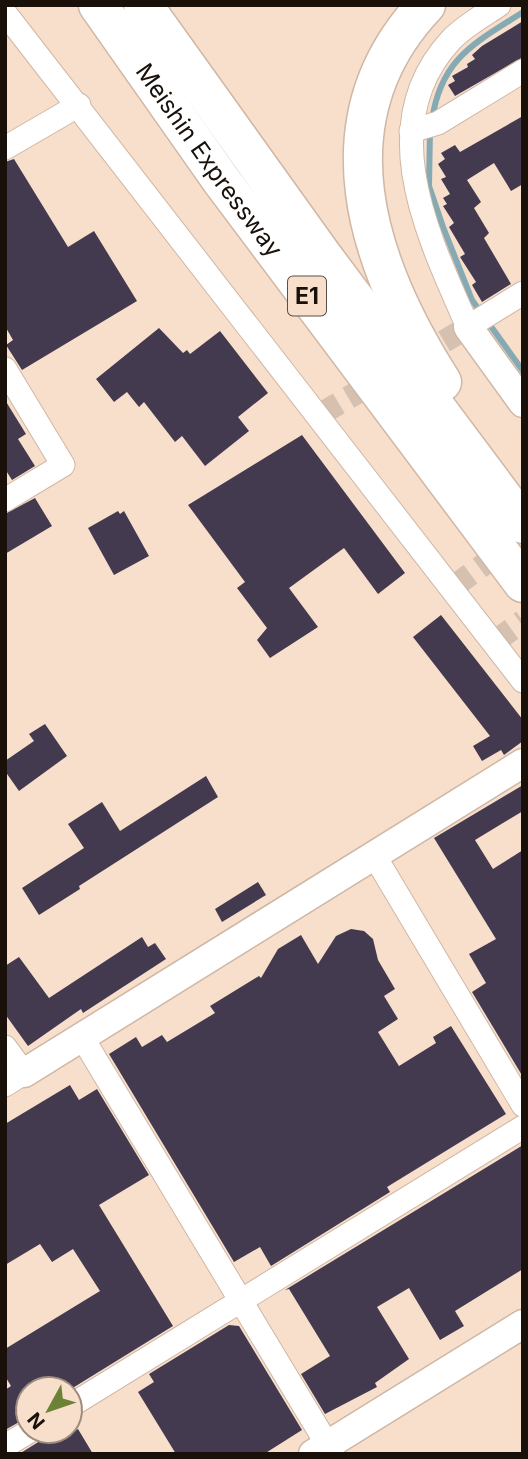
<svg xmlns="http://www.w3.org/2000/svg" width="528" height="1459" viewBox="0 0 528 1459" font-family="Inter,sans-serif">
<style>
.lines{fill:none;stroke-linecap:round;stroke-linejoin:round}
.stream{stroke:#86aab4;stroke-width:6}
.building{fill:#443a4f}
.minor-tunnel{stroke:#d6c0af;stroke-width:23;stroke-dasharray:23 11;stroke-linecap:butt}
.minor-casing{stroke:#cfb7a5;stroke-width:25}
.tertiary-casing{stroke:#cfb7a5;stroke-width:31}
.motorway-casing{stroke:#cfb7a5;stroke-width:41}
.minor{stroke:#fff;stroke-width:23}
.tertiary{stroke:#fff;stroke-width:28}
.motorway{stroke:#fff;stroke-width:38}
.labels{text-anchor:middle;stroke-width:7;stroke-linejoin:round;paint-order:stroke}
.shield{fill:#f8dfcc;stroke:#5b4e44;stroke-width:2}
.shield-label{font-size:23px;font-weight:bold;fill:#181009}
.street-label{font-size:24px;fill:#181009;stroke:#f8dfcc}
</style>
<rect width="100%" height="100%" fill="#f8dfcc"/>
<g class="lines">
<g class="stream">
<path d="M 432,120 C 441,58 475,43 523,12"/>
<polyline points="430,130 429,186 443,227 472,300 523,371"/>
</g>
</g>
<g class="building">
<polygon points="523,21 523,57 455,96 448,85 455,81 452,76 468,67 467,64 475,59 472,55 482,46"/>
<polygon points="523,116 523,184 511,191 494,163 467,180 481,202 474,208 489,233 484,238 511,284 482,302 472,285 476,282 460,257 465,254 449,227 454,223 443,206 447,204 443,198 450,194 441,179 446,177 438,164 445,159 441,153 455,145 460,152"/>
<polygon points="14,159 68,247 94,231 137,301 22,370 6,345 13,340 5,326 5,162"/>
<polygon points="159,328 183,353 187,350 190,354 220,331 268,393 238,417 249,431 205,466 182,436 175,442 144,402 139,407 127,392 114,402 96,379"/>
<polygon points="5,400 26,434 18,439 35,466 12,480 5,469"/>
<polygon points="302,435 405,573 378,594 344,548 289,588 318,627 270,658 257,640 267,628 237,588 245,582 188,505"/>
<polygon points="35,498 52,526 5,554 5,514"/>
<polygon points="118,511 120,514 124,511 149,556 114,575 88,528"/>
<polygon points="441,615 523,720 523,741 504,755 501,750 482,761 473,746 490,736 413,637"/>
<polygon points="45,724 67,756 19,791 5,771 5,761 34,741 29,734"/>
<polygon points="206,776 218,797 79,886 80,889 39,915 22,888 84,848 68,824 102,802 120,831"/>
<polygon points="523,785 523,811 475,840 493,869 523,850 523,1077 472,992 486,983 469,954 496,939 434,838"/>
<polygon points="258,882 266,895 222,922 215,909"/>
<polygon points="351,929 364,931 373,939 378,960 395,989 384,996 398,1019 378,1032 399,1066 436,1043 433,1037 451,1026 506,1114 387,1187 390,1192 271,1266 260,1247 234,1262 109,1054 136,1037 142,1047 162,1035 167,1042 215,1013 210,1006 259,976 261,978 278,949 301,935 318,964 336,936"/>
<polygon points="142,937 148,947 155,943 166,959 83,1013 81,1009 28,1046 5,1014 5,966 19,957 49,998"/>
<polygon points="70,1085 79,1100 97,1089 149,1175 99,1205 173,1326 71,1389 28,1389 28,1417 5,1430 5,1390 11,1386 5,1376 5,1349 100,1291 73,1249 52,1262 40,1244 5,1265 5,1124"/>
<polygon points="523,1145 523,1269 455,1311 464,1326 440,1340 409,1288 377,1307 409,1359 375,1383 377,1387 325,1414 301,1374 330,1356 289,1289 285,1290"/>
<polygon points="229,1325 239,1326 302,1430 264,1454 176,1454 138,1392 154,1382 149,1374"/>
<polygon points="78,1429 93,1454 19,1454 56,1431 62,1438"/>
</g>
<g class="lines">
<g class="minor-tunnel">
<polyline points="415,359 468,327"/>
<polyline points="319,415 382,378"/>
<polyline points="452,588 509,546"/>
<polyline points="493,643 523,621"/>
</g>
<g class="minor-casing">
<g id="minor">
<path d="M 499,5 C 484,15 464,26 451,40 C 372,125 429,238 468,327 L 523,293"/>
<polyline points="5,13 523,681"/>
<polyline points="411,131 438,123 523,71"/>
<polyline points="5,148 79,105"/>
<polyline points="5,369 63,465 5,500"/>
<polyline points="374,855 523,1105"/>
<polyline points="82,1037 333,1454"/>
<polyline points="5,1047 24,1073 5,1085"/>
<polyline points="70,1406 523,1127"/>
<polyline points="5,1446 30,1431"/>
</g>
</g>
<g class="tertiary-casing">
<g id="tertiary">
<polyline points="468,327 523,403"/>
<polyline points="24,1073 523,763"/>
<polyline points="313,1454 523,1324"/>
</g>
</g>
<g class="motorway-casing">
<g id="motorway">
<path id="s1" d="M 98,5 L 221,180 L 523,583"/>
<polyline points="143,5 322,255 523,524"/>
<path d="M 426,5 C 317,120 367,264 442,382"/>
</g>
</g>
<use href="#minor" class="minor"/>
<use href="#tertiary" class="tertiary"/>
<use href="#motorway" class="motorway"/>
</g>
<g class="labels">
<rect class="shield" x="288" y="276.5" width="38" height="39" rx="5"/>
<g class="shield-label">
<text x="307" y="304">E1</text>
</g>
<g class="street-label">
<text dy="8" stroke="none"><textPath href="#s1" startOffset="191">Meishin Expressway</textPath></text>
</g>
</g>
<rect width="528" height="1459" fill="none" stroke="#181009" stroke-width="14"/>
<g transform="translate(49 1410) rotate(230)"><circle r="33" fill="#f8dfcc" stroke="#9e8c7e" stroke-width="2"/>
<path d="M0-5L12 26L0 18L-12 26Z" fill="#6c8335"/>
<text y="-10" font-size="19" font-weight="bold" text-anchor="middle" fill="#181009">N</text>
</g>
</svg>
